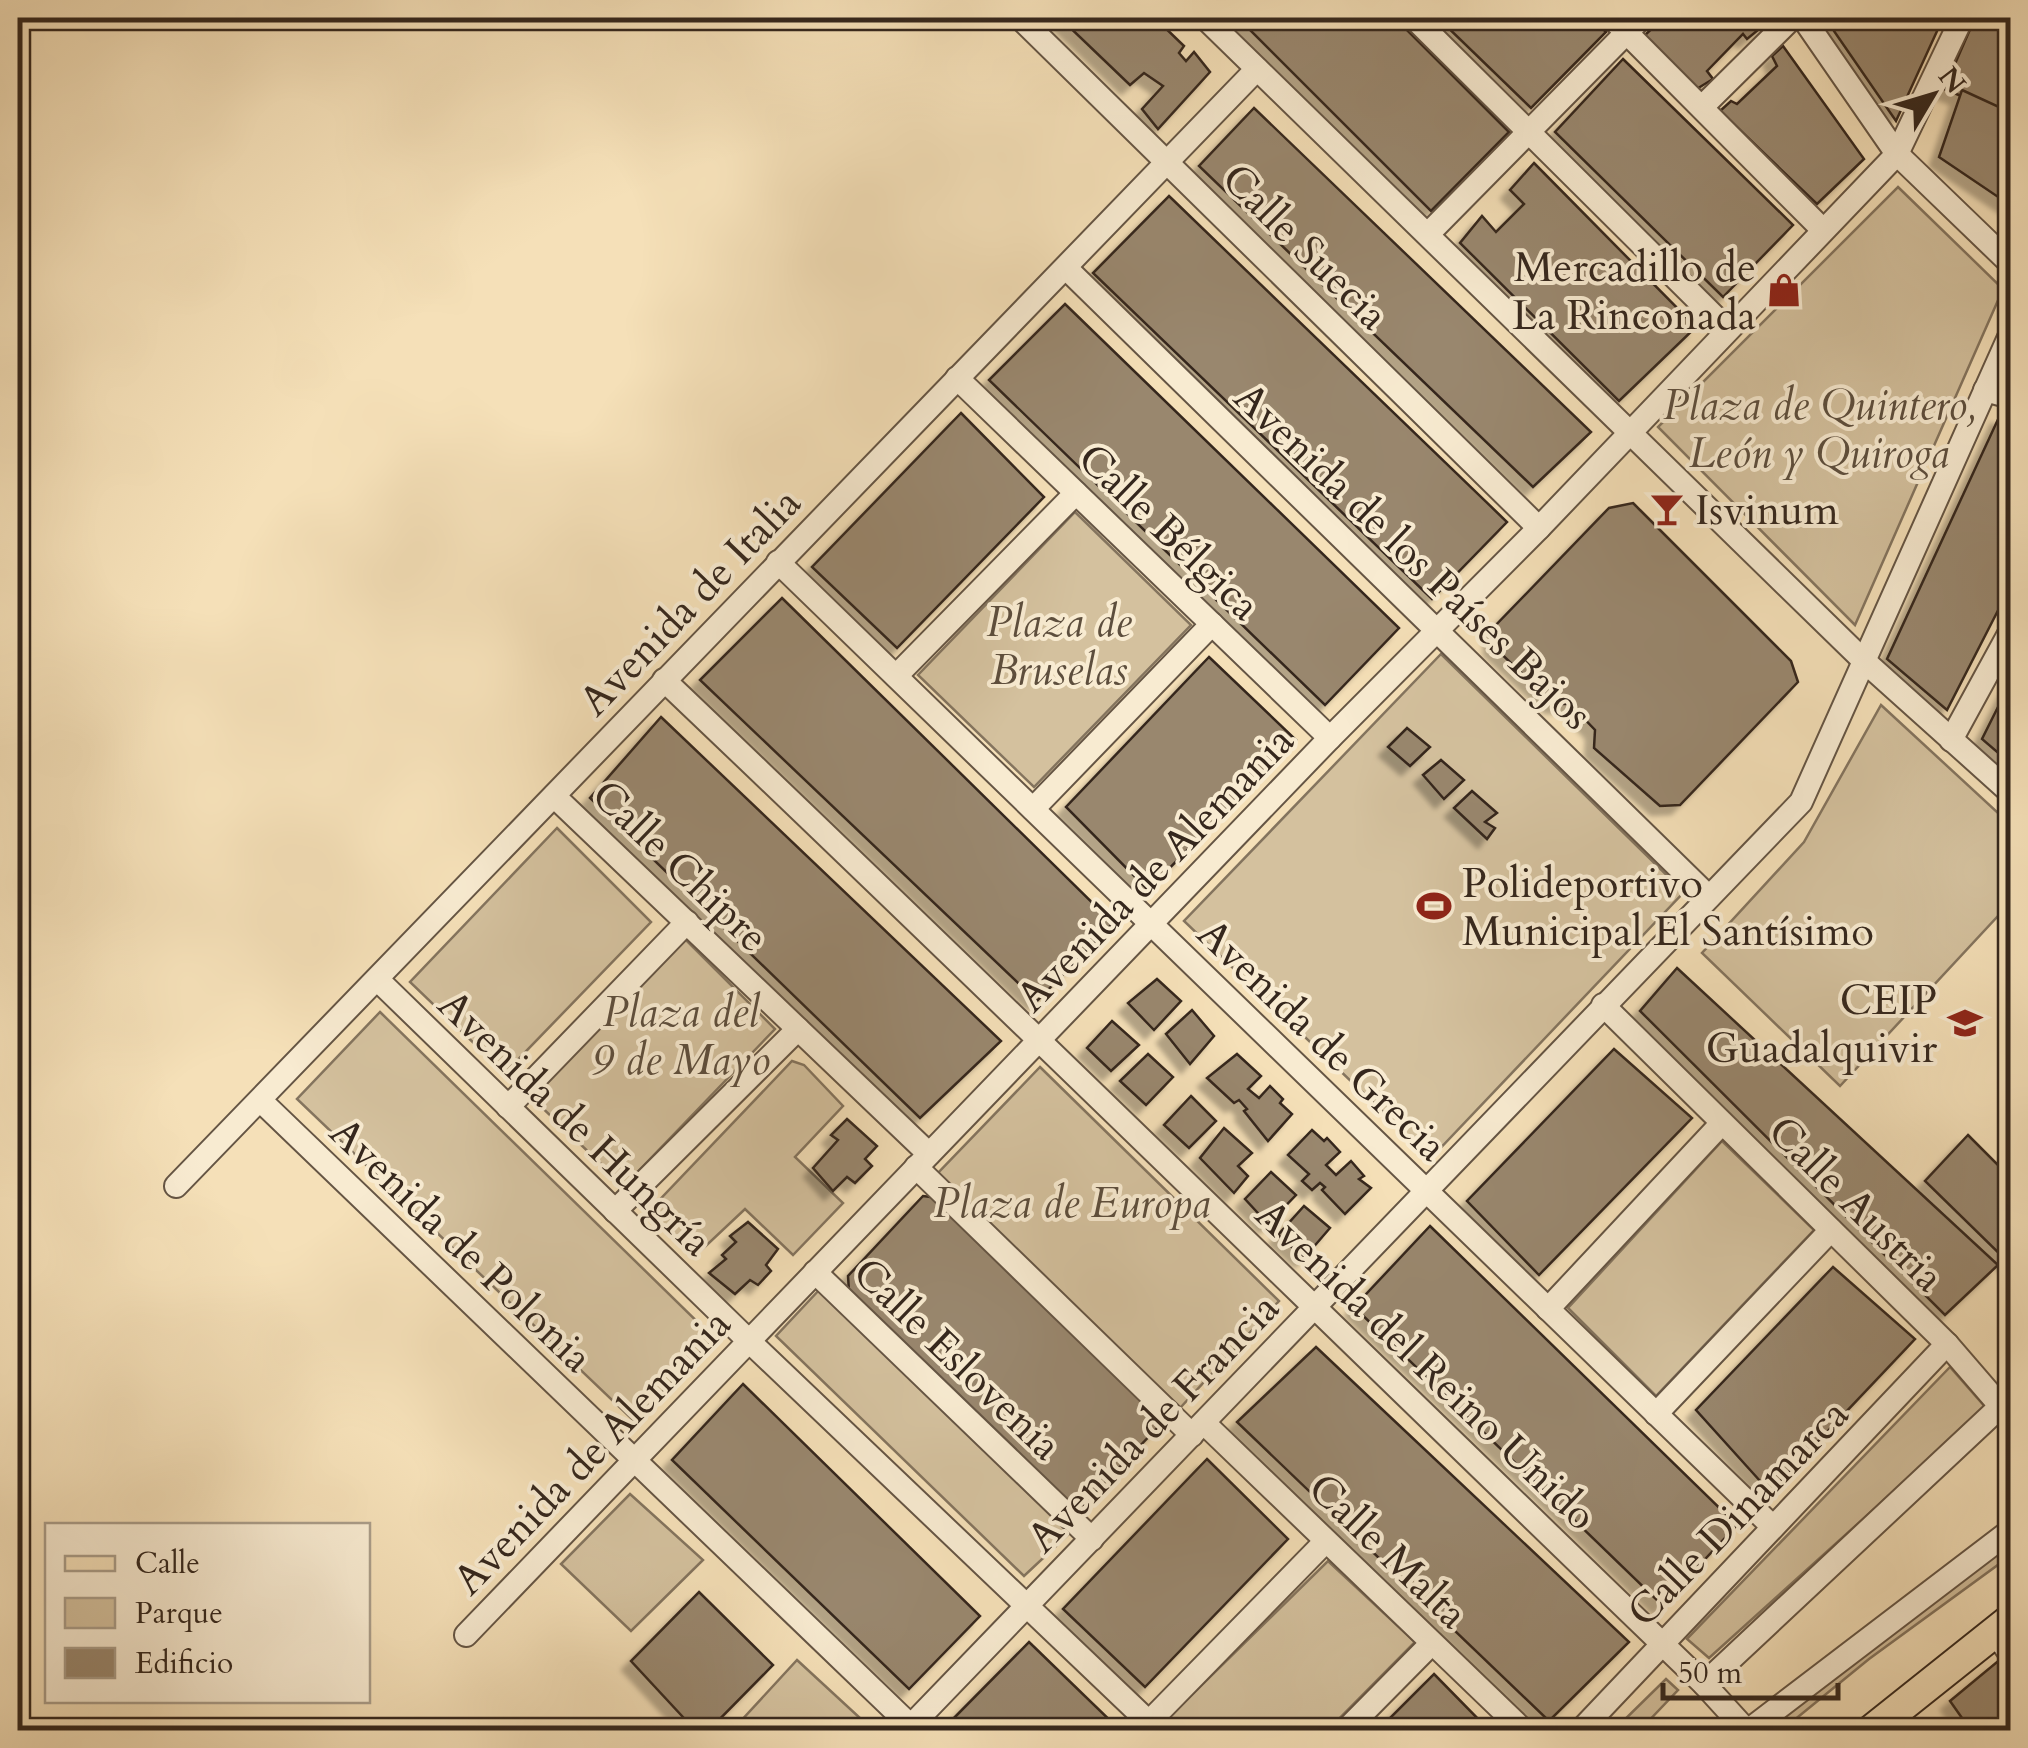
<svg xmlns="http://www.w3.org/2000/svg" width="2028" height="1748" viewBox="0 0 2028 1748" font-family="Cardo,serif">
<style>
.green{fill:#d4c19e;stroke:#84745e;stroke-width:2.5}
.building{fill:#99876e;stroke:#35271d;stroke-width:2.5;filter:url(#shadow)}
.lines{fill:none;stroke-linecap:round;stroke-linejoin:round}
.minor-casing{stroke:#655544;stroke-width:26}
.major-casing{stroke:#35271d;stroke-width:34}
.minor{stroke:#f8ebd1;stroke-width:22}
.major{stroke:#f5e0b8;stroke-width:30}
.labels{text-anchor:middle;stroke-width:8;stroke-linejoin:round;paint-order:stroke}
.street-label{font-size:42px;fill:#35271d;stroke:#f8ebd1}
.poi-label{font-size:42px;fill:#35271d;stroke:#f8ebd1;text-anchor:end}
.park-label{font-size:42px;font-style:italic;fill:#5d4e3d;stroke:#f8ebd1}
</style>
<defs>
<filter id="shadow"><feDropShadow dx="-9" dy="9" stdDeviation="2.5" flood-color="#0004"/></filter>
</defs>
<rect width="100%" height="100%" fill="#f5e0b8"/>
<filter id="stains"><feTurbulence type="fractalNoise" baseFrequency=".002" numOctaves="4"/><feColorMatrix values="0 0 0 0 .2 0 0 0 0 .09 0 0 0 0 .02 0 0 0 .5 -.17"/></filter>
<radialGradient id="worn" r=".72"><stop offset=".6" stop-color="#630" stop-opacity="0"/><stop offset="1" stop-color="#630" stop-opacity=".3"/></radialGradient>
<g class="green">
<polygon points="1898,187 2003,289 1855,625 1658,427"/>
<polygon points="1075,512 1191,625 1034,787 918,675"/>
<polygon points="1441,654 1684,892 1431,1158 1184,921"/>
<polygon points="1881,705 2010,824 2010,903 1840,1086 1702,953 1804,842"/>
<polygon points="557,828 651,922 505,1073 410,982"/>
<polygon points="685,939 775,1029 624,1186 532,1098"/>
<polygon points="380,1012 714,1338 634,1421 297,1099"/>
<polygon points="792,1061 804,1065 843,1106 795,1157 843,1203 793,1255 745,1209 693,1258 648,1212"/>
<polygon points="1040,1067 1279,1301 1180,1408 937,1174"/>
<polygon points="1722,1141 1814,1230 1656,1396 1568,1308"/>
<polygon points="821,1288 1070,1533 1024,1576 776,1336"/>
<polygon points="1950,1367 1986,1408 1709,1658 1687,1639"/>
<polygon points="630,1494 703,1560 631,1631 561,1564"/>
<polygon points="2010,1537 2010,1556 1869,1659 1782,1730 1766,1730"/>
<polygon points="1328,1561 1415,1642 1328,1730 1178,1730 1166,1720"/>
<polygon points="797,1660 873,1730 746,1730 739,1723"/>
<polygon points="1666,1679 1678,1690 1640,1730 1614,1730"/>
</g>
<g class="building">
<polygon points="1060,18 1155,18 1184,46 1179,53 1186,61 1194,52 1210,72 1158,129 1142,109 1163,86 1144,73 1130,85"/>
<polygon points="1238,18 1395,18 1509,132 1431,211"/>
<polygon points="1438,18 1592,18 1606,32 1531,108"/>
<polygon points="1663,18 1766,18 1769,21 1747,39 1743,34 1707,71 1713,79 1695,90 1644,36"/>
<polygon points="1825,18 1943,18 1896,121"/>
<polygon points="1975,18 2010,18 2010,116 1944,89"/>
<polygon points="1783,46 1864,159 1817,204 1720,111 1731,101 1737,104 1777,66 1772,56"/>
<polygon points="1623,59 1793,225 1723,297 1555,132"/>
<polygon points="1962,90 2010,112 2010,205 1939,157"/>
<polygon points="1254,108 1591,432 1533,487 1199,166"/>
<polygon points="1534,163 1696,327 1619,401 1460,243 1482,216 1496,232 1524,204 1510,190"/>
<polygon points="1169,196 1507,522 1432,599 1093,273"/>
<polygon points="1065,304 1399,628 1325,705 989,380"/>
<polygon points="961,413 1044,497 897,648 812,567"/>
<polygon points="2000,415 2010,419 2010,587 1947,710 1887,659"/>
<polygon points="1633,503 1791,661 1798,682 1680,805 1660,806 1594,748 1595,730 1570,704 1554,704 1493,646 1493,628 1609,508"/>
<polygon points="782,598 1113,923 1037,1001 700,680"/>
<polygon points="1209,657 1296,740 1148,890 1066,807"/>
<polygon points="2010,683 2010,763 1982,739"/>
<polygon points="661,717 1001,1041 920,1118 590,798"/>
<polygon points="1407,728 1430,747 1410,766 1388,747"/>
<polygon points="1441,760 1464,780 1444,799 1423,775"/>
<polygon points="1472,791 1497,813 1485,822 1495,828 1487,839 1454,808"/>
<polygon points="1677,968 1998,1265 1945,1315 1640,1011"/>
<polygon points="1157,979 1181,1001 1154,1030 1128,1003"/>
<polygon points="1192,1010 1214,1036 1190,1064 1166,1034"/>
<polygon points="1112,1021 1139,1045 1111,1071 1087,1048"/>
<polygon points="1614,1049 1692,1118 1539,1275 1467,1201"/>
<polygon points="1148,1054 1173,1077 1146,1105 1120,1081"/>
<polygon points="1237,1054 1261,1076 1248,1089 1259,1098 1270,1086 1283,1099 1280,1103 1292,1114 1268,1141 1244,1111 1247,1109 1239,1100 1234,1103 1207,1078"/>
<polygon points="1191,1096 1216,1121 1189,1148 1164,1125"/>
<polygon points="847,1119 877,1146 865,1159 872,1166 855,1183 847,1177 833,1191 813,1168 838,1140 831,1135"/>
<polygon points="1224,1128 1252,1153 1238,1166 1248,1176 1234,1193 1200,1158"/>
<polygon points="1312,1130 1324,1141 1327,1138 1340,1152 1326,1165 1336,1175 1351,1161 1364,1176 1359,1179 1371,1188 1345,1214 1322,1190 1325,1187 1320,1183 1312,1190 1302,1181 1309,1174 1288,1155"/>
<polygon points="1968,1135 2010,1177 2010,1264 1925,1181"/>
<polygon points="1271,1172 1296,1195 1268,1224 1245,1199"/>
<polygon points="923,1196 938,1198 1158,1409 1159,1426 1083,1505 1068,1505 849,1291 848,1276"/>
<polygon points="1304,1206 1330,1228 1304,1258 1278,1235"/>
<polygon points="748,1222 778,1249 766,1265 771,1271 758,1285 750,1280 735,1294 709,1273 726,1259 722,1255 736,1242 730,1236"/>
<polygon points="1430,1226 1737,1525 1662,1605 1354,1307"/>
<polygon points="1833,1267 1915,1339 1770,1492 1696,1410"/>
<polygon points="1316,1347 1629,1642 1549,1721 1237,1422"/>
<polygon points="743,1384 980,1616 909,1689 672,1460"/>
<polygon points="1207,1459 1288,1539 1145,1687 1063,1609"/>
<polygon points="699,1592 773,1665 709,1730 695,1730 631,1661"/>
<polygon points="1029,1642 1120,1730 953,1730 947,1725"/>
<polygon points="1997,1662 2010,1680 2010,1730 1945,1730 1962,1718 1950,1701"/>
<polygon points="1434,1674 1489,1730 1378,1730"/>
</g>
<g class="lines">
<g class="minor-casing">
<g id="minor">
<polyline points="1020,18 1539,528"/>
<polyline points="1205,18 1863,660 2010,792"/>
<polyline points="1414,18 1727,329"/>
<polyline points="1612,18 1823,230"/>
<polyline points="1803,18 1897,154 2010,263"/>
<polyline points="1702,107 1792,18"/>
<polyline points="1428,234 1641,18"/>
<polyline points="1066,268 1709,897"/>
<polyline points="957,378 1330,738"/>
<polyline points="1985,390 2010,397"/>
<polyline points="778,562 1773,1527"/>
<polyline points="896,676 1076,493"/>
<path d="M 664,680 C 1013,1012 1357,1350 1704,1684 L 1746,1730"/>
<polyline points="1951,740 2010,632"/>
<polyline points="554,796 929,1154"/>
<polyline points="1033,809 1212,624"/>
<polyline points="378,980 749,1341 1157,1730"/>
<polyline points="1603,1005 1947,1344 2010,1417"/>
<polyline points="261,1101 915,1730"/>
<polyline points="508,1107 687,922"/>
<polyline points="916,1167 1192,1435"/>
<polyline points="176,1186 1257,69"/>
<polyline points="615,1211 798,1029"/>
<polyline points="815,1272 1092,1539"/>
<polyline points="1548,1309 1722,1123"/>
<polyline points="1656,1414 1831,1230"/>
<polyline points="1204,1423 1523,1730"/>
<polyline points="1995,1632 2010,1654"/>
<polyline points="466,1635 1330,738 1539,528 1897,154 1962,18"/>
<polyline points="1704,1684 2001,1406"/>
<polyline points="1149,1722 1326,1541"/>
<polyline points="907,1730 1801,802 2010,335"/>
<polyline points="1346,1730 1432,1643"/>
<polyline points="1581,1730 1947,1344"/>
<polyline points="1749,1730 2010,1531"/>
</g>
</g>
<g class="major-casing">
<polyline id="major" points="1872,1730 2010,1620"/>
</g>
<use href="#minor" class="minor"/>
<use href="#major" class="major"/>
</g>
<defs>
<g id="shop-bare" transform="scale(2.7)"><path d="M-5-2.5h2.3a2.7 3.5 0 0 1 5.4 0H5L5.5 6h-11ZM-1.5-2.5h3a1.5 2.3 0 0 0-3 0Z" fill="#8f2418" stroke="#f8ebd1" stroke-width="2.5" paint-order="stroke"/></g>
<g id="bar-bare" transform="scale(2.7)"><path d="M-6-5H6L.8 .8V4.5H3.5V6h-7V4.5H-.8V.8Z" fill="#8f2418" stroke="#f8ebd1" stroke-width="2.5" paint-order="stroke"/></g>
<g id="stadium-bare" transform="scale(2.7)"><path d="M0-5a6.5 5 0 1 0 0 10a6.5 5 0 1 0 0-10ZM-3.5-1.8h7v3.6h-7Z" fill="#8f2418" stroke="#f8ebd1" stroke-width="2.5" paint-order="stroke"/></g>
<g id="school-bare" transform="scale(2.7)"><path d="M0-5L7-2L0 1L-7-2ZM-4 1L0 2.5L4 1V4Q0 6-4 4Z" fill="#8f2418" stroke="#f8ebd1" stroke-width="2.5" paint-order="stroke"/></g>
</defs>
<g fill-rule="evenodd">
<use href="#shop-bare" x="1784" y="290"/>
<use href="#bar-bare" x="1667" y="509"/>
<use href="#stadium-bare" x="1434" y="906"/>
<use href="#school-bare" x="1965" y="1023"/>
</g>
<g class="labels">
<g class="street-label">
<text transform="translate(1306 246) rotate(45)" y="15">Calle Suecia</text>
<text transform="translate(1170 531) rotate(44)" y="15">Calle Bélgica</text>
<text transform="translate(1414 555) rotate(44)" y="15">Avenida de los Países Bajos</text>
<text transform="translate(689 601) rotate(-46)" y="15">Avenida de Italia</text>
<text transform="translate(681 865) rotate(44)" y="15">Calle Chipre</text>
<text transform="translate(1154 868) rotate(-46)" y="15">Avenida de Alemania</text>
<text transform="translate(1323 1039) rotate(44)" y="15">Avenida de Grecia</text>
<text transform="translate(576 1122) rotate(44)" y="15">Avenida de Hungría</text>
<text transform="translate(1857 1203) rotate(45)" y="15">Calle Austria</text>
<text transform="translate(462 1244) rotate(44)" y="15">Avenida de Polonia</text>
<text transform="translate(958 1358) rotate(44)" y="15">Calle Eslovenia</text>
<text transform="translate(1427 1364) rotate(44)" y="15">Avenida del Reino Unido</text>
<text transform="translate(1152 1422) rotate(-46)" y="15">Avenida de Francia</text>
<text transform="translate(591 1451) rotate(-46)" y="15">Avenida de Alemania</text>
<text transform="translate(1737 1512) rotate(-46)" y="15">Calle Dinamarca</text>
<text transform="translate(1389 1550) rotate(44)" y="15">Calle Malta</text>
</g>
<g class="poi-label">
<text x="1756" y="281">Mercadillo de<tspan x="1756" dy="48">La Rinconada</tspan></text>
<text x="1695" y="524" text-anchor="start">Isvinum</text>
<text x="1462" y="897" text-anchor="start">Polideportivo<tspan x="1462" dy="48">Municipal El Santísimo</tspan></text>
<text x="1937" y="1014">CEIP<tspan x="1937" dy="48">Guadalquivir</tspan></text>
</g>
<g class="park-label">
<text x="1819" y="419">Plaza de Quintero,<tspan x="1819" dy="48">León y Quiroga</tspan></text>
<text x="1059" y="636">Plaza de<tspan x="1059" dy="48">Bruselas</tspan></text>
<text x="681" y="1026">Plaza del<tspan x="681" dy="48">9 de Mayo</tspan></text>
<text x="1072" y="1217">Plaza de Europa</text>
</g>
</g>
<rect width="2028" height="1748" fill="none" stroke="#f5e0b8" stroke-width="60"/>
<rect x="20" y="20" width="1988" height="1708" fill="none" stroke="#35271d" stroke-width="5"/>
<rect x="30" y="30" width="1968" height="1688" fill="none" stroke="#35271d" stroke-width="2.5"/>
<rect x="45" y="1523" width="325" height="180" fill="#f8ebd1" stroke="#aa9d89" stroke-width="2.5"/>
<rect x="65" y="1556" width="50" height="15" fill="#f5e0b8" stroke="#aa9d89" stroke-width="2.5"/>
<text x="135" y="1573" font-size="30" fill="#35271d">Calle</text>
<rect x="65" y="1598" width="50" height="30" fill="#d4c19e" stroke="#aa9d89" stroke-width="2.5"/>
<text x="135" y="1623" font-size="30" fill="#35271d">Parque</text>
<rect x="65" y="1648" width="50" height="30" fill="#99876e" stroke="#aa9d89" stroke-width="2.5"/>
<text x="135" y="1673" font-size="30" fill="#35271d">Edificio</text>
<g transform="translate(1933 95) rotate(52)" stroke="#f8ebd1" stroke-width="8" paint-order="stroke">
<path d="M0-8L18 38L0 25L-18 38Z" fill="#35271d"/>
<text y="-15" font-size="28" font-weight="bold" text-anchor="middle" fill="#35271d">N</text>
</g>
<path d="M1663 1683v15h175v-15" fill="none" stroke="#35271d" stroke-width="5"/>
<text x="1678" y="1683" font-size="30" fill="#35271d" stroke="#f8ebd1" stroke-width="8" paint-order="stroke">50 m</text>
<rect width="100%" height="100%" filter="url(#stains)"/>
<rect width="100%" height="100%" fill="url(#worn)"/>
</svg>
